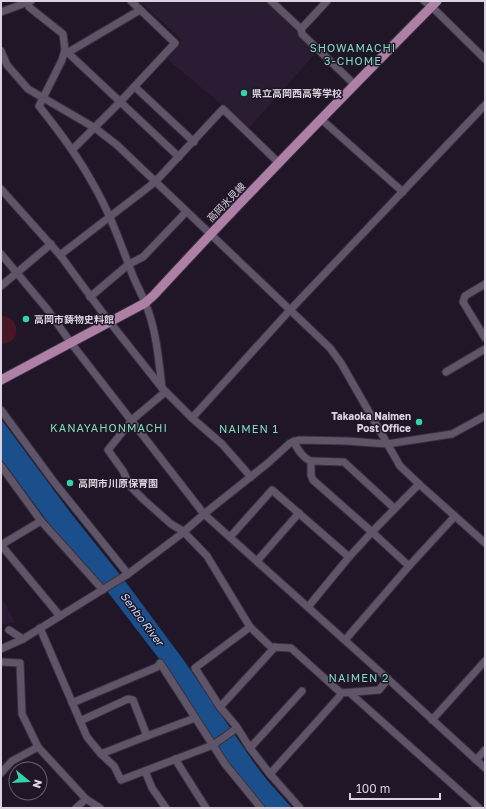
<svg xmlns="http://www.w3.org/2000/svg" width="486" height="809" viewBox="0 0 486 809" font-family="'Golos Text','Noto Sans JP',sans-serif">
<style>
.built{fill:#2a1c33}
.green{fill:#4a1524}
.water{fill:#1b4f8b}
.lines{fill:none;stroke-linecap:round;stroke-linejoin:round}
.minor-casing{stroke:#38313e;stroke-width:9}
.major-casing{stroke:#38313e;stroke-width:11}
.minor{stroke:#605469;stroke-width:7}
.major{stroke:#af80a6;stroke-width:9}
.poi-dot{fill:#31d4a9;stroke:#201627;stroke-width:1.5}
.labels{text-anchor:middle;stroke-width:3;stroke-linejoin:round;paint-order:stroke}
.poi-label{font-size:10px;font-weight:bold;fill:#dbd4e0;stroke:#201627;text-anchor:start}
.street-label{font-size:10px;fill:#dbd4e0;stroke:#201627}
.neighbourhood-label{font-size:11px;letter-spacing:1px;fill:#7fdbbc;stroke:#201627}
.water-label{font-size:11px;font-style:italic;fill:#bedafd;stroke:#201627}
</style>
<rect width="100%" height="100%" fill="#201627"/>
<g class="built">
<polygon points="139,1 265,1 313,46 313,56 249,128 166,58 182,40"/>
<polygon points="1,597 15,622 1,625"/>
</g>
<path class="green" d="M 1,316 C 21,316 22,344 1,344 Z"/>
<polygon class="water" points="1,419 70,512 125,581 185,662 252,760 267,780 292,808 264,808 244,784 218,749 160,660 107,591 85,567 56,533 1,459"/>
<g class="lines">
<g class="minor-casing">
<g id="minor">
<polyline points="28,1 29,7 63,34 65,50 179,157"/>
<polyline points="271,1 301,29 302,34 354,84"/>
<polyline points="424,1 432,7 485,59"/>
<polyline points="1,12 31,1"/>
<polyline points="301,29 327,1"/>
<path d="M 65,50 L 62,60 L 39,106 C 59,131 78,156 93,184 C 110,213 121,245 133,276 C 138,288 145,300 149,313 C 157,337 159,363 162,388"/>
<polyline points="1,51 7,65 28,89 95,128 117,145 330,348 341,363 400,466 419,484 485,543"/>
<polyline points="67,53 140,10"/>
<polyline points="135,87 194,142"/>
<polyline points="321,119 403,192"/>
<polyline points="72,150 120,102 175,43 131,1"/>
<polyline points="1,189 60,255 105,316 162,388 192,418 222,444 251,477"/>
<polyline points="1,254 47,309 71,343 204,514 388,679 485,768"/>
<polyline points="60,255 155,182 223,109 279,163"/>
<polyline points="485,284 465,296 463,302 485,338"/>
<polyline points="1,286 51,244"/>
<polyline points="90,297 129,264 143,257 186,212"/>
<polyline points="446,372 485,349"/>
<polyline points="165,392 132,420 108,450 123,471 130,486 144,500 171,524 183,531 207,556 250,627 271,647 291,648 341,693 379,690 388,679"/>
<polyline points="1,410 54,482 128,574"/>
<polyline points="192,418 290,310 485,105"/>
<path d="M 294,441 C 296,448 304,459 311,461 L 311,475 L 313,480 L 372,532 L 349,557"/>
<polyline points="311,461 344,462 394,508"/>
<polyline points="1,466 41,521 103,590"/>
<polyline points="230,537 272,490 349,557 308,607"/>
<polyline points="1,545 60,616"/>
<polyline points="1,545 41,521"/>
<polyline points="257,561 299,513"/>
<polyline points="409,566 372,532 419,484"/>
<polyline points="250,627 195,668 220,707 275,647"/>
<polyline points="40,628 87,737 101,754 114,766 121,780 213,745 237,728"/>
<polyline points="9,630 23,639"/>
<polyline points="345,640 409,566 455,516"/>
<polyline points="1,649 23,639 128,574 180,535 204,514 268,463 290,443 299,440 347,441 387,444 452,434 485,416"/>
<polyline points="1,662 20,663 22,714 38,747 86,799 100,808"/>
<polyline points="350,693 479,808"/>
<polyline points="72,703 157,667 160,663 225,764 261,808"/>
<polyline points="220,707 236,726 250,748 302,691"/>
<polyline points="432,720 485,661"/>
<polyline points="80,721 128,699 133,700 147,736 101,754"/>
<polyline points="147,736 195,718"/>
<polyline points="250,748 270,774 339,697 341,693"/>
<polyline points="175,759 206,808"/>
<polyline points="476,760 485,750"/>
<polyline points="145,771 152,788 166,808"/>
<polyline points="1,773 12,761 38,747"/>
<polyline points="270,774 300,808"/>
<polyline points="76,808 86,799"/>
</g>
</g>
<g class="major-casing">
<path id="major" d="M 1,380 L 145,303 L 154,295 C 246,195 341,98 437,1"/>
</g>
<use href="#minor" class="minor"/>
<use href="#major" class="major"/>
</g>
<g class="poi-dot">
<circle cx="244" cy="93" r="4"/>
<circle cx="26" cy="319" r="4"/>
<circle cx="419" cy="422" r="4"/>
<circle cx="70" cy="483" r="4"/>
</g>
<g class="labels">
<g class="poi-label">
<text x="252" y="97">県立高岡西高等学校</text>
<text x="34" y="323">高岡市鋳物史料館</text>
<text x="411" y="420" text-anchor="end">Takaoka Naimen<tspan x="411" dy="12">Post Office</tspan></text>
<text x="78" y="487">高岡市川原保育園</text>
</g>
<g class="street-label">
<text transform="translate(226 202) rotate(-46)" y="4">高岡氷見線</text>
</g>
<g class="neighbourhood-label">
<text x="353" y="52">SHOWAMACHI<tspan x="353" dy="13">3-CHOME</tspan></text>
<text x="109" y="432">KANAYAHONMACHI</text>
<text x="249" y="433">NAIMEN 1</text>
<text x="359" y="682">NAIMEN 2</text>
</g>
<g class="water-label">
<text transform="translate(142 619) rotate(53)" y="4">Senbo River</text>
</g>
</g>
<rect width="486" height="809" fill="none" stroke="#dbd4e0" stroke-width="4"/>
<g transform="translate(28 781) rotate(108)"><circle r="19" fill="#201627" stroke="#6b6271"/>
<path d="M0-3L7 15L0 10L-7 15Z" fill="#31d4a9"/>
<text y="-6" font-size="11" font-weight="bold" text-anchor="middle" fill="#dbd4e0">N</text>
</g>
<path d="M350 793v6h90v-6" fill="none" stroke="#dbd4e0" stroke-width="2"/>
<text x="356" y="793" font-size="12" fill="#dbd4e0" stroke="#201627" stroke-width="3" paint-order="stroke">100 m</text>
</svg>
